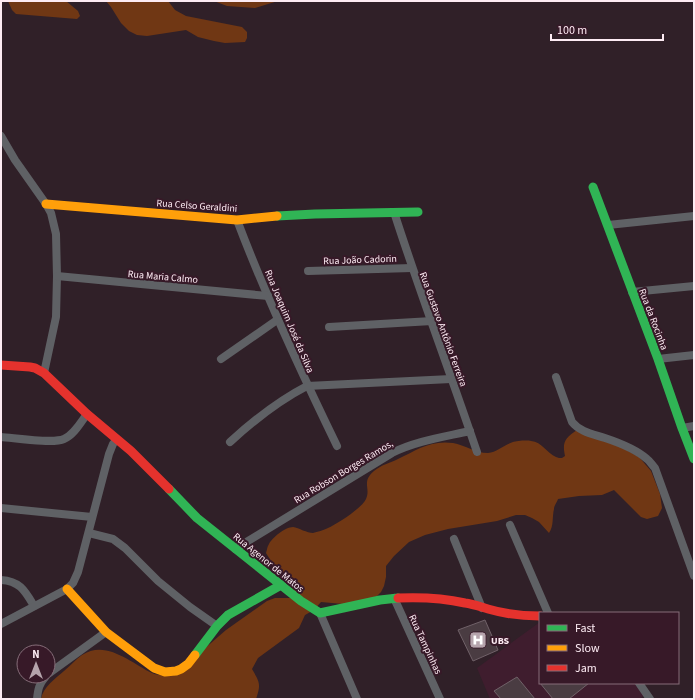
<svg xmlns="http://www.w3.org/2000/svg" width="695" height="700" viewBox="0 0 695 700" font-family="'Source Sans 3',sans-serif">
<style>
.built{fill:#3f1d2e}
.forest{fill:#703714}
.building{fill:#4a3c42;stroke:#706168}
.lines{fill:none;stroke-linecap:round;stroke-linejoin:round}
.street{stroke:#5f6165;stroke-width:8}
.fast{stroke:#30b455;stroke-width:9}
.slow{stroke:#ff9f0a;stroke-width:9}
.jam{stroke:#e5322d;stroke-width:9}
.labels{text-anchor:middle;stroke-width:4;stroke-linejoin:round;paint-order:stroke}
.street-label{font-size:10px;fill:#fdebf3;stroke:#371928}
.poi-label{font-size:10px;font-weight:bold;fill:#fdebf3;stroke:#371928;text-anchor:start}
</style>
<rect width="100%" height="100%" fill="#302028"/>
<polygon class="built" points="540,622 540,683 634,683 644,695 640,699 490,699 477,668"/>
<g class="forest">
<polygon points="8,1 66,1 78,11 80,16 77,19 16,14 12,10"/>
<polygon points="106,1 168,1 175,10 186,16 242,27 247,32 247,38 245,42 225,43 214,41 198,37 186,30 147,36 137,35 129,31 121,23 111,7"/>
<polygon points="214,1 278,1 255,8 227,6"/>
<path d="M 577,430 L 623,448 L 639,457 L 651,471 L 660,494 L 662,508 L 658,516 L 647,519 L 641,517 L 614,490 L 602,495 L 579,496 L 558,499 C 557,502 554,506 554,509 C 552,517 554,526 549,533 L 539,522 L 532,518 L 525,515 L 516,515 L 497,521 L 448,529 L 425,535 L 409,542 L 394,556 L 386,566 L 386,577 L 384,586 L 381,592 L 377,596 L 354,605 L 321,602 L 314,610 L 305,615 L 299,628 L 258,658 L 252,669 C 260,683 261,684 256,699 L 41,699 C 43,687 55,679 64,671 C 70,666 76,659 82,655 C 106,639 131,663 152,673 C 158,676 167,675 173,676 L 226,630 L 267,601 L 275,598 L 290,598 L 292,588 L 281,577 L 266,553 C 267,550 267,547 269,544 C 272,538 285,527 293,527 C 299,528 307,533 313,533 C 317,532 324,530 328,528 C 337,524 362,508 366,499 C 371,488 361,482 374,471 C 381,465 390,463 398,459 C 417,450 430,440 453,443 C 465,445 475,453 488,453 C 497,452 504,445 513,442 C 516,441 527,440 531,441 C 542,442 547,453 556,457 C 558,458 560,458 562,458 L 565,456 C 562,442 565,438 577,430 Z"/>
</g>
<g class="building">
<polygon points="485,620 498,650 473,661 458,630"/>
<polygon points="517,677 535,699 501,699 494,691"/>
<polygon points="540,683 589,683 569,699 553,699"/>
</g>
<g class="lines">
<g class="street">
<polyline points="1,136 15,160 46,204 51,213 56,234 57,276 56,317 44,373"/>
<path d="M 394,212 C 420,293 450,372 477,452"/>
<path d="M 237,220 C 266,297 301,372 337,446"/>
<polyline points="608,225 694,216"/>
<polyline points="308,271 412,268"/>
<polyline points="57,276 268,296"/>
<polyline points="632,292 694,286"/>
<polyline points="329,327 432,321"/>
<polyline points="221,359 277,320"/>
<polyline points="658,359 694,355"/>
<path d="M 556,377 L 572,422 C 580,432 593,434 605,438 C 617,442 637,450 647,459 C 650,461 652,465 655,468 L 694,576"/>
<polyline points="682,428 694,426"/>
<path d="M 1,437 C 15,438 53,444 64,439 C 74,435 81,422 87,414"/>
<path d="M 230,442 C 254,420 278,401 307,386 L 451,379"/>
<polyline points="1,508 92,517"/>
<polyline points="510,525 548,613"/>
<polyline points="89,533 113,539 125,548 158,581 190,607 217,626"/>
<polyline points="454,539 482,608"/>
<path d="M 235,549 L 392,453 C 416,441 444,437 470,431"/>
<path d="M 1,580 C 20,581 25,591 34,606"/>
<polyline points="394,598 440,699"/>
<polyline points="320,613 357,699"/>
<polyline points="1,624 67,589 73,583 78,572 109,454 113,444 117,439"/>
<polyline points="48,674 106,632"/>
<polyline points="639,683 650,699"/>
<path d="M 37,699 C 38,689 39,684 46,676"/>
</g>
<g class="fast">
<polyline points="593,187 658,359 682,428 694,459"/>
<polyline points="277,216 315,214 418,212"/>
<polyline points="169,489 197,518 301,601 320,613 380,600 398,598"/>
<polyline points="195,655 217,626 228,615 281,585"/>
</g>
<g class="slow">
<polyline points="46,204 237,220 277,216"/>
<polyline points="67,589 106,632 154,668 165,672 176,671 181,669 188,664 195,655"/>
</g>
<g class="jam">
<polyline points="1,365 30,367 35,368 44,373 87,414 131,451 169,489"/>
<path d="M 398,598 C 420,597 443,598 465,603 C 473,604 481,607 488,609 C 505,614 522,616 540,616"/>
</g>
</g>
<defs>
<g id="hospital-square" transform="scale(0.9)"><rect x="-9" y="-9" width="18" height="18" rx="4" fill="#b5a4ac" stroke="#371928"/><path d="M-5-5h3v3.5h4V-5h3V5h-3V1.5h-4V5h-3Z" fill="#fff"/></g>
</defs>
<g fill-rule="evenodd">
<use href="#hospital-square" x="478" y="640"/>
</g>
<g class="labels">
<g class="street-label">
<text transform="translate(197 205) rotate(4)" y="4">Rua Celso Geraldini</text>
<text transform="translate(360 259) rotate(-2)" y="4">Rua João Cadorin</text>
<text transform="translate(163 276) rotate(5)" y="4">Rua Maria Calmo</text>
<text transform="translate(654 319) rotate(69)" y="4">Rua da Rocinha</text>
<text transform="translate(290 321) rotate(67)" y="4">Rua Joaquim José da Silva</text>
<text transform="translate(444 329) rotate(70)" y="4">Rua Gustavo Antônio Ferreira</text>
<text transform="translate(343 471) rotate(-31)" y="4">Rua Robson Borges Ramos,</text>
<text transform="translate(269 562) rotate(39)" y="4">Rua Agenor de Matos</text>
<text transform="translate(426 644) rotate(65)" y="4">Rua Tampinhas</text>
</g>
<g class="poi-label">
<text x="491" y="644">UBS</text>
</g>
</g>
<rect width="695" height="700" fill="none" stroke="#fdebf3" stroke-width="4"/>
<rect x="539" y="612" width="140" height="72" fill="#371928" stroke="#866d79"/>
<rect x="547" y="625" width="20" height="6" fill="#30b455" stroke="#866d79"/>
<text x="575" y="632" font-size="12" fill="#fdebf3">Fast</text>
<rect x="547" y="645" width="20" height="6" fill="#ff9f0a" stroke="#866d79"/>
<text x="575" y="652" font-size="12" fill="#fdebf3">Slow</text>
<rect x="547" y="665" width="20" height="6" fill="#e5322d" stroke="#866d79"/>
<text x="575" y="672" font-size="12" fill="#fdebf3">Jam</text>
<g transform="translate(36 664)"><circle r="19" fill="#371928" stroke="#866d79"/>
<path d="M0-3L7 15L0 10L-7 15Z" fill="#b5a4ac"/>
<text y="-6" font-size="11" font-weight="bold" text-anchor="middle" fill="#fdebf3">N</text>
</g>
<path d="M551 34v6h112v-6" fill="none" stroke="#fdebf3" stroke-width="2"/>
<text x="557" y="34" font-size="12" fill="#fdebf3" stroke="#371928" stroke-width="3" paint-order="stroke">100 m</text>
</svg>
